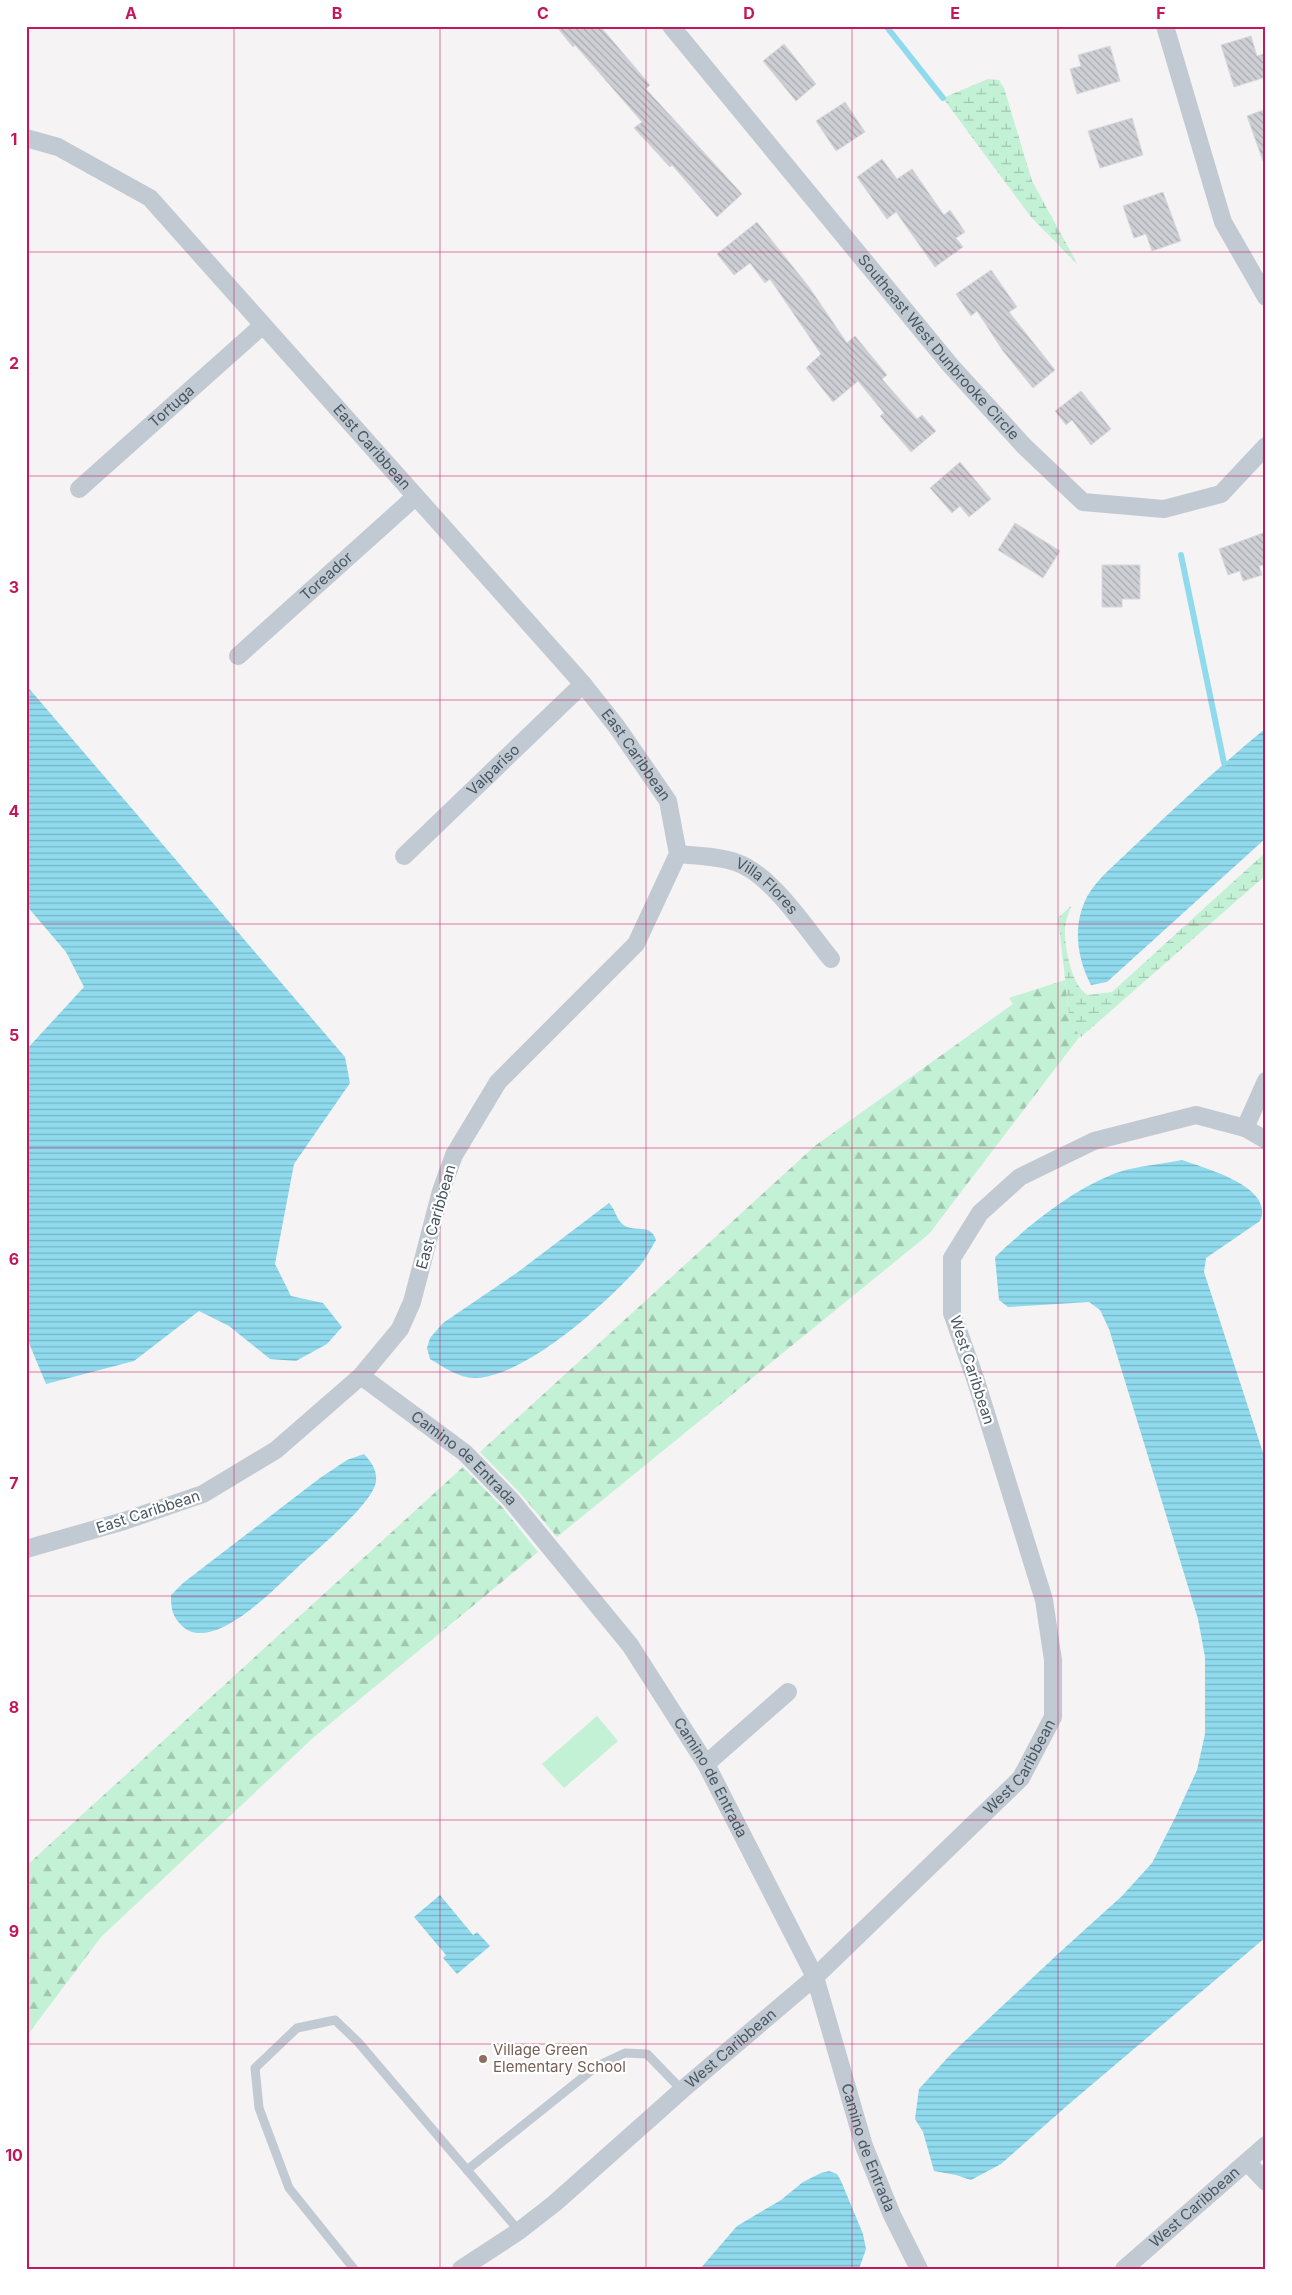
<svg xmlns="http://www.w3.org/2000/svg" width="1292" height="2295" viewBox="0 0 1292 2295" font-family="Inter,sans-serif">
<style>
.forest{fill:url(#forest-firs)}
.wetland{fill:url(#wetland-marsh)}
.pitch{fill:#c3f1d5}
.water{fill:url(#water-rules)}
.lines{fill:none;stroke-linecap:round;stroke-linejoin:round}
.stream{stroke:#90daee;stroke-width:6}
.building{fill:url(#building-back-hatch);stroke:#d7d9de}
.lane{stroke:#c1cad2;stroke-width:9}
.street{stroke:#c1cad2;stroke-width:18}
.grid{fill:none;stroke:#c2185b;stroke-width:1;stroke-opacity:0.55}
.education-dot{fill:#8d6e63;stroke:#fff;stroke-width:2}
.labels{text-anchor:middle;stroke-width:4.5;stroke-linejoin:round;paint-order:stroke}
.street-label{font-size:15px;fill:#4a5661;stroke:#fff}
.education-label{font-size:15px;fill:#785e54;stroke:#fff;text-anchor:start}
.neatline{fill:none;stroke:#c2185b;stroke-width:2}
.grid-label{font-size:16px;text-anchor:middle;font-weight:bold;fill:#c2185b}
</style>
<defs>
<pattern id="forest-firs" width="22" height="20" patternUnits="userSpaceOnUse" patternTransform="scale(1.25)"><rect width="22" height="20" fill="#c3f1d5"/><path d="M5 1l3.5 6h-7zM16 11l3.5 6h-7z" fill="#a0c6b0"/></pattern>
<pattern id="wetland-marsh" width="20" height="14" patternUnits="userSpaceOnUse" patternTransform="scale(1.25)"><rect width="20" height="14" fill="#c3f1d5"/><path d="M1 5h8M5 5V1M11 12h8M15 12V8" fill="none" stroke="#a0c6b0"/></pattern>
<pattern id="water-rules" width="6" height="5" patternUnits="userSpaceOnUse" patternTransform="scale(1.25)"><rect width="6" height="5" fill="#90daee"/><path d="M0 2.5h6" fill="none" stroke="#78b4c4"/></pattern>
<pattern id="building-back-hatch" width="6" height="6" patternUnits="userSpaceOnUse" patternTransform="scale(1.25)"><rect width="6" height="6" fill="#cdcfd5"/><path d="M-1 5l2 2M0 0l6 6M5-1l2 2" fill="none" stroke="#a8abb0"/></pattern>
</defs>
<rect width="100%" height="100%" fill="#f5f3f3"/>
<g class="forest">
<polygon points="1065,980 1070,1022 1080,1036 929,1234 557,1537 520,1493 480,1452 816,1145 1013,1004 1009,998"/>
<polygon points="463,1467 502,1507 538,1552 314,1737 101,1937 26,2037 26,1866"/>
</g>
<g class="wetland">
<polygon points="988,79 999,80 1004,88 1032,181 1078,265 1031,217 943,98"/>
<path d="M 1266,852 L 1266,875 L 1081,1037 L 1070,1022 L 1058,918 L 1071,906 C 1069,913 1065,922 1065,929 C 1064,946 1072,988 1088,995 L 1112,992 Z"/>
</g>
<polygon class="pitch" points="597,1716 618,1741 564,1788 542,1764"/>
<g class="water">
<polygon points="26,685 345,1057 350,1083 294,1164 275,1264 291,1296 323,1303 342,1327 327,1344 296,1361 270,1359 229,1326 199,1311 134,1361 46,1384 26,1336 26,1050 84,987 66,952 26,905"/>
<path d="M 1266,728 L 1266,838 L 1107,982 L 1091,985 C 1077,958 1073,928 1085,901 C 1094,881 1115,865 1130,850 C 1174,808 1219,767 1266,728 Z"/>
<path d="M 1182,1160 C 1207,1169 1275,1187 1260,1221 L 1206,1258 L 1204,1272 L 1266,1462 L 1266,1937 L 1069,2104 L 1001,2164 L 971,2180 L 956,2175 L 934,2171 L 923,2132 L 915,2119 L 919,2089 L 951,2054 L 1059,1953 L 1122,1896 L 1152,1863 L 1175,1818 L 1197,1770 L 1205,1734 L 1205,1657 L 1198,1619 L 1109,1329 L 1100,1310 L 1089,1302 L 1008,1307 L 999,1300 L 995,1257 C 1029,1225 1068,1193 1111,1175 C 1129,1167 1162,1164 1182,1160 Z"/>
<path d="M 609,1203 C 616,1210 616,1221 625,1226 C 638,1232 651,1224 656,1240 C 650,1250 645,1261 637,1269 C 604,1305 525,1377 475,1378 C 459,1378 443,1367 430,1359 L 427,1348 L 430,1338 L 443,1323 L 518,1272 Z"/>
<path d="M 364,1454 C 371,1462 377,1469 376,1481 C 374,1503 315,1551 298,1567 C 276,1587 213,1655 182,1626 C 172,1616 171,1609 171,1595 L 183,1583 L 320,1478 L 347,1460 Z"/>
<polygon points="440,1895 473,1935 477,1932 490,1946 457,1974 443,1958 446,1955 414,1917"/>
<polygon points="829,2171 837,2174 841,2181 863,2234 866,2249 859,2269 700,2269 737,2226 781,2200 803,2182 821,2173"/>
</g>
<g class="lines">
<g class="stream">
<polyline points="886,26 943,98"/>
<polyline points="1181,555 1224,763"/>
</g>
</g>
<g class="building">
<polygon points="556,26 600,26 650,85 646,89 742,194 717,217 672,165 670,167 634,128 642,122 575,45 573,47"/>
<polygon points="1251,36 1257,56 1266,53 1266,77 1234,87 1221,45"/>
<polygon points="784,44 816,84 796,101 763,61"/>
<polygon points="1110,46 1120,81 1077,94 1070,69 1081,66 1078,55"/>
<polygon points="845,102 865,132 836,151 816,121"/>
<polygon points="1266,109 1266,161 1263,161 1247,116"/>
<polygon points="1132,118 1143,155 1100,168 1088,131"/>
<polygon points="882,159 897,179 912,169 944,215 950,210 965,232 956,238 963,247 935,267 896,212 887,219 857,177"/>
<polygon points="1163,192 1181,241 1152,251 1146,234 1134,238 1123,206"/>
<polygon points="757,222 809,287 847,343 855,336 887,375 882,379 917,419 922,415 936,431 911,452 880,416 884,413 858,381 833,402 806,368 821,354 770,279 765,283 750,263 734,275 717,254"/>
<polygon points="991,270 1017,307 1009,312 1055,370 1033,388 1003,351 977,311 971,316 956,294"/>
<polygon points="1081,391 1111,429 1091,445 1072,420 1066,425 1055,411"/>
<polygon points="960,462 991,499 969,517 960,506 952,513 930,488"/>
<polygon points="1015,523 1060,551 1043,578 998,550"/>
<polygon points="1266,532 1266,564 1259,566 1262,575 1243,581 1240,571 1228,575 1219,549"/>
<polygon points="1102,565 1140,565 1140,599 1122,599 1122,607 1102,607"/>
</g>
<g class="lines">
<g class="lane">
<polyline points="467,2170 597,2066 625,2053 647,2054 682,2090"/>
<polyline points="354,2269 289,2188 259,2108 255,2068 297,2028 335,2020 358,2042 519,2231"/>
</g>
<g class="street">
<path id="s1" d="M 671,26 L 951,366 L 1024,446 L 1083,502 L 1164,509 L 1221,494 L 1266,446"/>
<polyline points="1165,26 1223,222 1266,297"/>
<path id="s2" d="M 26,138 L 58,147 L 150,198 L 583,684 L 617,727 L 668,801 L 678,854 L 636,944 L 498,1082 L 454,1155 L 441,1191 L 412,1302 L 400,1329 L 361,1376 L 276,1450 L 203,1494 L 124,1521 L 26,1549"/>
<path id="s3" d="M 79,489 L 263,325"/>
<path id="s4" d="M 238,656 L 415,497"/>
<path id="s5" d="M 678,854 C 697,856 718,856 735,862 C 771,873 807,930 831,959"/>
<path id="s6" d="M 404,856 L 583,684"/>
<polyline points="1245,1128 1266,1081"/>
<path id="s7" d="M 361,1376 L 465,1453 L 511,1500 L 630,1645 L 706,1764 L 815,1977 L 864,2146 L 892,2215 L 919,2269"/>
<polyline points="706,1764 788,1692"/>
<polyline points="1247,2162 1266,2182"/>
<path id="s8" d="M 461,2269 L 519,2231 L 555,2203 L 682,2090 L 815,1977 L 1021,1778 L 1053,1717 L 1053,1660 L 1044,1600 L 976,1381 L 952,1313 L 952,1258 L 980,1213 L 1020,1177 L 1094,1141 L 1196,1115 L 1245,1128 L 1266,1140"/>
<path id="s9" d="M 1124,2269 L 1266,2145"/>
</g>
</g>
<path class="grid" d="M 234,26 L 234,2269M 440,26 L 440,2269M 646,26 L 646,2269M 852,26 L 852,2269M 1058,26 L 1058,2269M 26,252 L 1266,252M 26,476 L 1266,476M 26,700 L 1266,700M 26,924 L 1266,924M 26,1148 L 1266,1148M 26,1372 L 1266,1372M 26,1596 L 1266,1596M 26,1820 L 1266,1820M 26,2044 L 1266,2044"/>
<circle class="education-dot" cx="483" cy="2059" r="5"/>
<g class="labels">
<g class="street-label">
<text dy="5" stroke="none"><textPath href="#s1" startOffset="418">Southeast West Dunbrooke Circle</textPath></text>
<text dy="5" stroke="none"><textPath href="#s3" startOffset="124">Tortuga</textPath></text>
<text dy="5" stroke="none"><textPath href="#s2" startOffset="472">East Caribbean</textPath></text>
<text dy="5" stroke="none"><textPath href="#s4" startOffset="119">Toreador</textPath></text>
<text dy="5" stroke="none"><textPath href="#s2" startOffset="878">East Caribbean</textPath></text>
<text dy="5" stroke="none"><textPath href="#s6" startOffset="124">Valpariso</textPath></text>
<text dy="5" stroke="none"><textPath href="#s5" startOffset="98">Villa Flores</textPath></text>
<text transform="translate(436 1217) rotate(-74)" y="5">East Caribbean</text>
<text transform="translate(972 1370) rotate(72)" y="5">West Caribbean</text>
<text dy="5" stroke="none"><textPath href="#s7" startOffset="132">Camino de Entrada</textPath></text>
<text transform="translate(148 1512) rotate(-18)" y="5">East Caribbean</text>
<text dy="5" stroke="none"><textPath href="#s8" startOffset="754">West Caribbean</textPath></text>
<text dy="5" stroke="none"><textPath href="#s7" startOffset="538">Camino de Entrada</textPath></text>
<text dy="5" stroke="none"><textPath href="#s8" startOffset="349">West Caribbean</textPath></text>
<text dy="5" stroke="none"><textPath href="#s7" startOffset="942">Camino de Entrada</textPath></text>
<text dy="5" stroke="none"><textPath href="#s9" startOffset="94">West Caribbean</textPath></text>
</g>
<g class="education-label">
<text x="493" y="2055">Village Green<tspan x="493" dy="17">Elementary School</tspan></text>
</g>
</g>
<rect width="1292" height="2295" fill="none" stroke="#ffffff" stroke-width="55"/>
<rect x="28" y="28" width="1236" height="2240" class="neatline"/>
<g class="grid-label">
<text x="131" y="19">A</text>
<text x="337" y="19">B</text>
<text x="543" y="19">C</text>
<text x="749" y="19">D</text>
<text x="955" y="19">E</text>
<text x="1161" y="19">F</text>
<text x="14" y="145">1</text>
<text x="14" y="369">2</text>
<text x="14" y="593">3</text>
<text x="14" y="817">4</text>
<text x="14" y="1041">5</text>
<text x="14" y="1265">6</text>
<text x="14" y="1489">7</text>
<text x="14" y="1713">8</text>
<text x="14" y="1937">9</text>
<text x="14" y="2161">10</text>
</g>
</svg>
